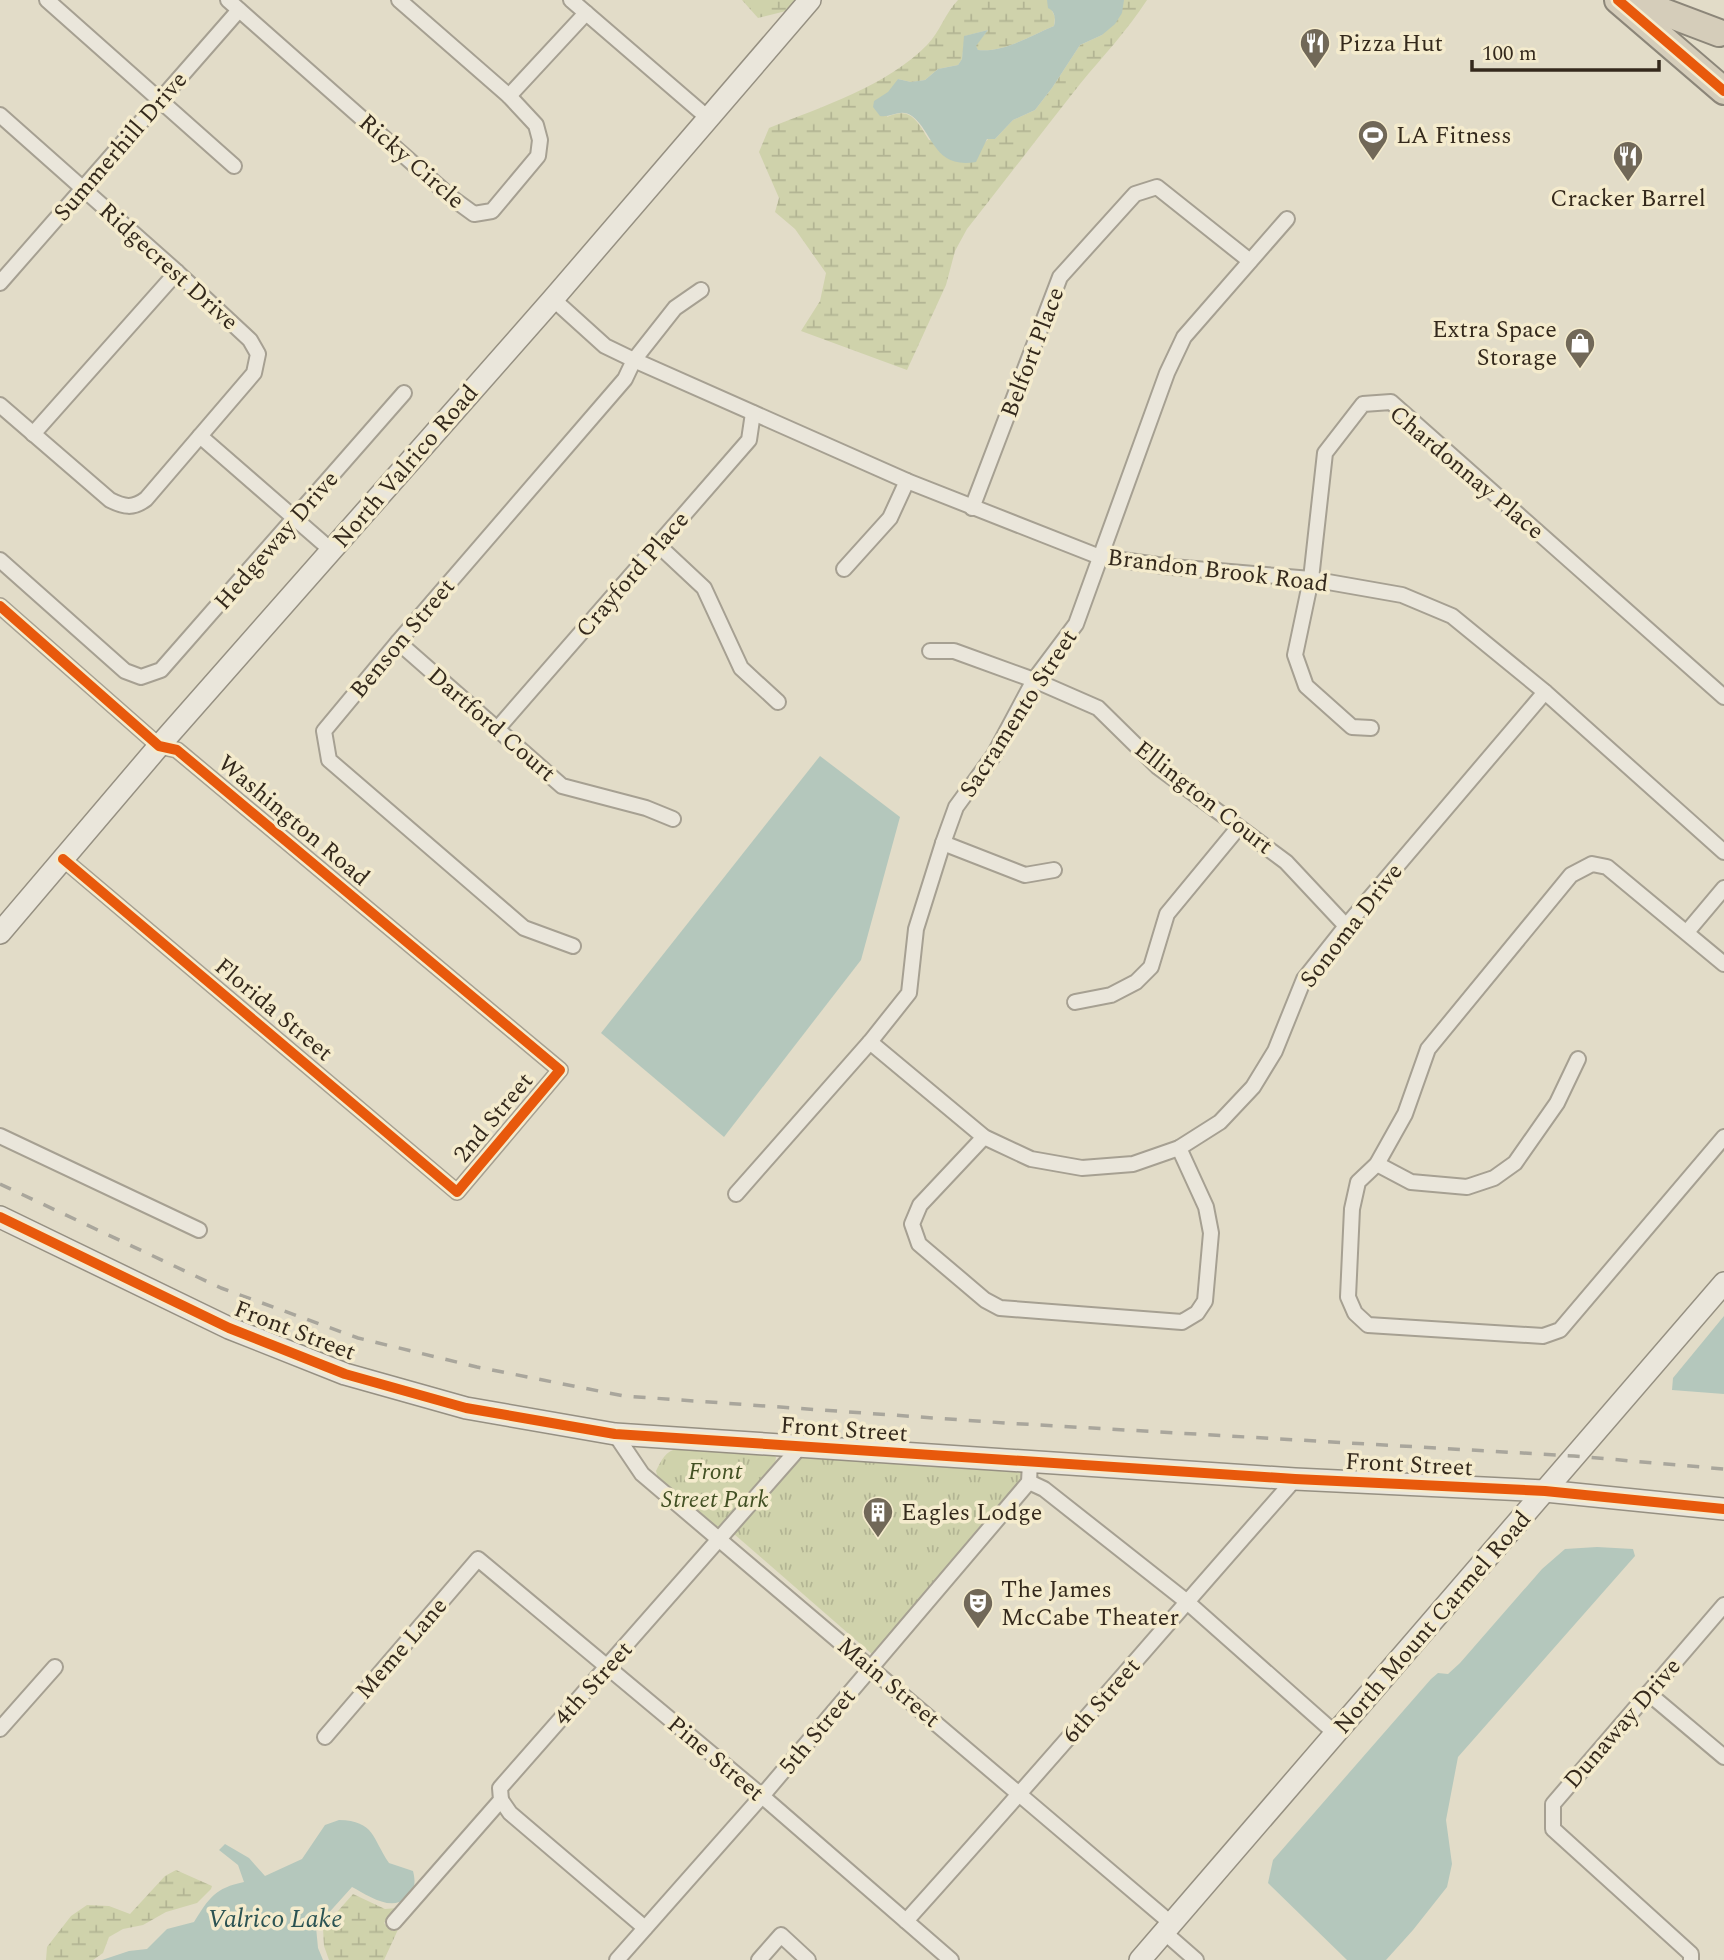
<svg xmlns="http://www.w3.org/2000/svg" width="1724" height="1960" viewBox="0 0 1724 1960" font-family="Spectral,serif">
<style>
.wetland{fill:url(#wetland-marsh)}
.park{fill:url(#park-tufts)}
.water{fill:#b4c7bc}
.lines{fill:none;stroke-linecap:round;stroke-linejoin:round}
.street-casing{stroke:#a6a092;stroke-width:18}
.secondary-casing{stroke:#969082;stroke-width:24}
.highway-casing{stroke:#8c8679;stroke-width:30}
.street{stroke:#eae6db;stroke-width:14}
.secondary{stroke:#eae6db;stroke-width:21}
.highway{stroke:#d5cdba;stroke-width:26}
.rail{stroke:#a9a69c;stroke-width:3.5;stroke-dasharray:12 12;stroke-linecap:butt}
.cycleway-casing{stroke:#f4ebcd;stroke-width:15}
.cycleway{stroke:#e8590c;stroke-width:10}
.labels{text-anchor:middle;stroke-width:7;stroke-linejoin:round;paint-order:stroke}
.poi-label{font-size:24px;fill:#34291c;stroke:#f4ebcd;text-anchor:start}
.street-label{font-size:24px;fill:#34291c;stroke:#f4ebcd}
.park-label{font-size:24px;font-style:italic;fill:#425023;stroke:#f4ebcd}
.water-label{font-size:26px;font-style:italic;fill:#2b5353;stroke:#f4ebcd}
</style>
<defs>
<pattern id="wetland-marsh" width="20" height="14" patternUnits="userSpaceOnUse" patternTransform="scale(1.75)"><rect width="20" height="14" fill="#cfd2ab"/><path d="M1 5h8M5 5V1M11 12h8M15 12V8" fill="none" stroke="#b2b493"/></pattern>
<pattern id="park-tufts" width="24" height="20" patternUnits="userSpaceOnUse" patternTransform="scale(1.75)"><rect width="24" height="20" fill="#cfd2ab"/><path d="M3 7l-1-3M5 7V3M7 7l1-3M15 17l-1-3M17 17v-4M19 17l1-3" fill="none" stroke="#b2b493"/></pattern>
</defs>
<rect width="100%" height="100%" fill="#e2dcc8"/>
<g class="wetland">
<polygon points="742,0 801,0 794,9 758,18"/>
<path d="M 958,0 L 1047,0 L 1055,17 L 1054,26 C 1032,35 1003,53 978,50 L 975,46 L 988,30 L 965,36 L 962,59 L 958,65 L 938,69 L 925,80 L 911,82 L 898,79 L 887,117 C 911,106 917,121 929,140 L 982,146 L 988,139 L 995,139 L 1013,120 L 1035,110 L 1052,88 L 1080,45 L 1102,35 L 1124,0 L 1147,0 C 1127,31 1103,56 1080,84 C 1042,132 1005,181 967,229 L 955,251 L 946,285 L 907,370 L 801,331 L 820,301 L 826,273 L 795,229 L 775,212 L 779,198 L 759,152 L 769,128 C 821,107 887,86 927,45 C 940,32 945,13 958,0 Z"/>
<polygon points="176,1870 212,1886 211,1889 197,1903 166,1912 143,1925 123,1929 109,1937 103,1953 93,1960 46,1960 47,1947 71,1916 87,1905 109,1906 130,1914 165,1876"/>
<polygon points="353,1894 385,1909 397,1908 384,1923 393,1931 401,1923 384,1960 329,1960 324,1946 323,1928"/>
</g>
<g class="park">
<path d="M 678,1448 L 769,1453 L 776,1457 L 775,1465 L 726,1523 L 720,1527 L 709,1524 L 659,1482 L 656,1471 C 662,1459 665,1452 678,1448 Z"/>
<polygon points="802,1454 1024,1469 1018,1485 873,1655 734,1534"/>
</g>
<g class="water">
<path d="M 1047,0 L 1124,0 L 1122,13 L 1115,24 L 1102,35 L 1080,45 L 1052,88 L 1035,110 L 1013,120 L 995,139 L 987,139 L 976,162 C 933,169 934,133 912,116 C 901,108 891,118 880,116 L 873,107 L 874,101 L 888,92 L 898,79 L 911,82 L 925,80 L 938,69 L 958,65 L 962,59 L 964,36 L 988,30 L 976,46 L 978,50 C 1003,53 1032,35 1054,26 C 1056,19 1055,11 1048,8 Z"/>
<polygon points="820,756 900,817 861,960 724,1137 601,1033"/>
<polygon points="1724,1316 1724,1394 1672,1390 1673,1378"/>
<polygon points="1597,1547 1633,1549 1635,1556 1458,1757 1446,1820 1452,1864 1447,1887 1413,1930 1386,1960 1347,1960 1268,1883 1273,1860 1431,1679 1438,1673 1448,1674 1460,1663 1542,1569 1565,1549"/>
<path d="M 339,1820 C 375,1821 372,1838 389,1863 L 413,1871 C 416,1883 415,1890 406,1898 C 391,1912 367,1895 352,1887 L 316,1927 L 318,1948 L 323,1960 L 102,1960 L 129,1951 L 147,1949 L 167,1929 L 194,1922 C 209,1898 215,1888 244,1882 L 238,1865 L 219,1850 L 225,1844 L 249,1858 L 265,1876 L 302,1859 L 325,1825 Z"/>
</g>
<g class="lines">
<g class="street-casing">
<g id="street">
<polyline points="47,0 234,166"/>
<polyline points="228,0 452,198 474,214 492,211 538,156 540,140 536,125 509,96 399,0"/>
<polyline points="571,0 708,118"/>
<polyline points="509,96 586,13"/>
<path d="M 0,115 L 177,272 L 250,340 L 258,354 L 254,373 L 146,499 C 133,509 124,507 110,500 L 0,405"/>
<polyline points="0,283 239,10"/>
<polyline points="553,299 605,346 634,360 907,481 1100,557 1172,567 1311,579 1402,595 1452,616 1545,692 1724,852"/>
<polyline points="33,434 177,272"/>
<polyline points="200,436 331,550"/>
<polyline points="972,508 1060,277 1135,194 1157,187 1250,261"/>
<polyline points="658,545 704,588 741,668 778,702"/>
<polyline points="0,560 125,671 141,677 161,670 404,393"/>
<polyline points="844,569 890,518 907,481"/>
<polyline points="0,606 159,746 177,750 560,1070 457,1192 63,859"/>
<polyline points="398,642 562,786 646,808 673,819"/>
<polyline points="930,651 954,651 1034,680 1098,708 1158,767 1286,862 1346,926"/>
<polyline points="498,728 749,440 753,413"/>
<polyline points="1371,728 1352,727 1306,686 1295,655 1311,579 1325,453 1363,404 1391,402 1724,697"/>
<polyline points="943,843 1025,875 1054,870"/>
<polyline points="1687,932 1724,888"/>
<polyline points="573,946 524,928 329,760 324,731 398,642 625,379 634,360 675,308 701,290"/>
<polyline points="1724,964 1607,867 1592,864 1571,875 1428,1049 1405,1114 1377,1164 1358,1182 1352,1209 1348,1297 1355,1313 1368,1325 1543,1336 1560,1330 1724,1137"/>
<polyline points="1075,1002 1111,995 1136,982 1151,967 1167,914 1238,828"/>
<polyline points="870,1042 984,1137 1031,1159 1082,1168 1133,1164 1179,1148 1220,1122 1253,1087 1275,1051 1304,979 1346,926 1545,692"/>
<polyline points="0,1136 199,1230"/>
<polyline points="984,1137 920,1205 912,1224 919,1244 985,1300 1000,1308 1182,1322 1197,1313 1205,1301 1211,1233 1206,1207 1179,1148"/>
<polyline points="1377,1164 1411,1182 1467,1187 1494,1178 1515,1163 1557,1103 1578,1059"/>
<polyline points="736,1194 870,1042 909,993 916,929 943,843 956,807 994,755 1034,680 1076,624 1167,373 1184,337 1287,219"/>
<polyline points="615,1434 642,1474 1172,1924"/>
<polyline points="1029,1482 1044,1489 1186,1601 1336,1734"/>
<polyline points="1648,1693 1724,1757"/>
<polyline points="0,1729 55,1667"/>
<polyline points="325,1737 478,1559 762,1796 951,1960"/>
<polyline points="501,1800 510,1813 645,1928"/>
<path d="M 906,1921 C 1038,1775 1165,1626 1295,1479"/>
<polyline points="394,1922 501,1800 500,1788 800,1447"/>
<polyline points="1164,1932 1196,1960"/>
<polyline points="617,1960 762,1796 1029,1482 1030,1462"/>
<polyline points="759,1960 781,1935 808,1960"/>
<polyline points="1691,1960 1691,1954 1553,1829 1553,1804 1724,1605"/>
</g>
</g>
<g class="secondary-casing">
<g id="secondary">
<polyline points="0,933 159,746 553,299 810,0"/>
<polyline points="0,1217 229,1328 345,1374 466,1408 615,1434 1295,1479 1545,1491 1724,1509"/>
<polyline points="1140,1960 1724,1283"/>
</g>
</g>
<g class="highway-casing">
<g id="highway">
<polyline points="1618,0 1724,91"/>
<polyline points="1649,0 1661,11 1719,33"/>
</g>
</g>
<use href="#street" class="street"/>
<use href="#secondary" class="secondary"/>
<use href="#highway" class="highway"/>
<polyline class="rail" points="0,1184 221,1288 358,1338 477,1367 624,1396 1005,1423 1574,1456 1724,1469"/>
<g class="cycleway-casing">
<g id="cycleway">
<polyline points="1618,0 1724,91"/>
<polyline points="0,606 159,746 177,750 560,1070 457,1192 63,859"/>
<polyline points="0,1217 229,1328 345,1374 466,1408 615,1434 1295,1479 1545,1491 1724,1509"/>
</g>
</g>
<use href="#cycleway" class="cycleway"/>
</g>
<defs>
<g id="restaurant-pin" transform="scale(1.575)"><path d="M0 17L-7.5 6A9.5 9.5 0 1 1 7.5 6Z" fill="#716858" stroke="#f4ebcd"/><path d="M-5-6h1v4h1v-4h1v4h1v-4h1v5L-1.5 .5V6h-2V.5L-5-1ZM5-6V6H3V1.5H1.5Q1.5-4 5-6Z" fill="#fff"/></g>
<g id="stadium-pin" transform="scale(1.575)"><path d="M0 17L-7.5 6A9.5 9.5 0 1 1 7.5 6Z" fill="#716858" stroke="#f4ebcd"/><path d="M0-5a6.5 5 0 1 0 0 10a6.5 5 0 1 0 0-10ZM-3.5-1.8h7v3.6h-7Z" fill="#fff"/></g>
<g id="shop-pin" transform="scale(1.575)"><path d="M0 17L-7.5 6A9.5 9.5 0 1 1 7.5 6Z" fill="#716858" stroke="#f4ebcd"/><path d="M-5-2.5h2.3a2.7 3.5 0 0 1 5.4 0H5L5.5 6h-11ZM-1.5-2.5h3a1.5 2.3 0 0 0-3 0Z" fill="#fff"/></g>
<g id="building-pin" transform="scale(1.575)"><path d="M0 17L-7.5 6A9.5 9.5 0 1 1 7.5 6Z" fill="#716858" stroke="#f4ebcd"/><path d="M-4-6H4V6H1V3H-1V6H-4ZM-2.5-4.3h1.7v1.8h-1.7ZM.8-4.3h1.7v1.8H.8ZM-2.5-1h1.7V.8h-1.7ZM.8-1h1.7V.8H.8Z" fill="#fff"/></g>
<g id="theatre-pin" transform="scale(1.575)"><path d="M0 17L-7.5 6A9.5 9.5 0 1 1 7.5 6Z" fill="#716858" stroke="#f4ebcd"/><path d="M-5-5.5Q0-4 5-5.5V0Q5 5 0 6Q-5 5-5 0ZM-3.3-2.5H-1v1.5H-3.3ZM1-2.5H3.3v1.5H1ZM-2.8 1Q0 5.5 2.8 1Z" fill="#fff"/></g>
</defs>
<g fill-rule="evenodd">
<use href="#restaurant-pin" x="1315" y="43"/>
<use href="#stadium-pin" x="1373" y="135"/>
<use href="#restaurant-pin" x="1628" y="156"/>
<use href="#shop-pin" x="1580" y="343"/>
<use href="#building-pin" x="878" y="1512"/>
<use href="#theatre-pin" x="978" y="1603"/>
</g>
<g class="labels">
<g class="poi-label">
<text x="1338" y="51">Pizza Hut</text>
<text x="1396" y="143">LA Fitness</text>
<text x="1628" y="206" text-anchor="middle">Cracker Barrel</text>
<text x="1557" y="337" text-anchor="end">Extra Space<tspan x="1557" dy="28">Storage</tspan></text>
<text x="901" y="1520">Eagles Lodge</text>
<text x="1001" y="1597">The James<tspan x="1001" dy="28">McCabe Theater</tspan></text>
</g>
<g class="street-label">
<text transform="translate(120 146) rotate(-49)" y="8">Summerhill Drive</text>
<text transform="translate(412 161) rotate(41)" y="8">Ricky Circle</text>
<text transform="translate(169 266) rotate(42)" y="8">Ridgecrest Drive</text>
<text transform="translate(1032 352) rotate(-69)" y="8">Belfort Place</text>
<text transform="translate(405 466) rotate(-49)" y="8">North Valrico Road</text>
<text transform="translate(1467 472) rotate(40)" y="8">Chardonnay Place</text>
<text transform="translate(276 540) rotate(-49)" y="8">Hedgeway Drive</text>
<text transform="translate(1218 570) rotate(7)" y="8">Brandon Brook Road</text>
<text transform="translate(632 574) rotate(-49)" y="8">Crayford Place</text>
<text transform="translate(402 638) rotate(-50)" y="8">Benson Street</text>
<text transform="translate(1018 713) rotate(-57)" y="8">Sacramento Street</text>
<text transform="translate(492 724) rotate(41)" y="8">Dartford Court</text>
<text transform="translate(1204 797) rotate(38)" y="8">Ellington Court</text>
<text transform="translate(294 820) rotate(40)" y="8">Washington Road</text>
<text transform="translate(1351 925) rotate(-52)" y="8">Sonoma Drive</text>
<text transform="translate(274 1009) rotate(40)" y="8">Florida Street</text>
<text transform="translate(493 1117) rotate(-50)" y="8">2nd Street</text>
<text transform="translate(295 1330) rotate(21)" y="8">Front Street</text>
<text transform="translate(844 1429) rotate(4)" y="8">Front Street</text>
<text transform="translate(1409 1464) rotate(3)" y="8">Front Street</text>
<text transform="translate(1432 1622) rotate(-49)" y="8">North Mount Carmel Road</text>
<text transform="translate(401 1648) rotate(-49)" y="8">Meme Lane</text>
<text transform="translate(889 1682) rotate(40)" y="8">Main Street</text>
<text transform="translate(593 1683) rotate(-48)" y="8">4th Street</text>
<text transform="translate(1101 1700) rotate(-49)" y="8">6th Street</text>
<text transform="translate(1622 1723) rotate(-49)" y="8">Dunaway Drive</text>
<text transform="translate(817 1731) rotate(-50)" y="8">5th Street</text>
<text transform="translate(716 1758) rotate(40)" y="8">Pine Street</text>
</g>
<g class="park-label">
<text x="715" y="1479">Front<tspan x="715" dy="28">Street Park</tspan></text>
</g>
<g class="water-label">
<text x="275" y="1927">Valrico Lake</text>
</g>
</g>
<path d="M1472 60v10h187v-10" fill="none" stroke="#34291c" stroke-width="3.5"/>
<text x="1482" y="60" font-size="21" fill="#34291c" stroke="#f4ebcd" stroke-width="5" paint-order="stroke">100 m</text>
</svg>
